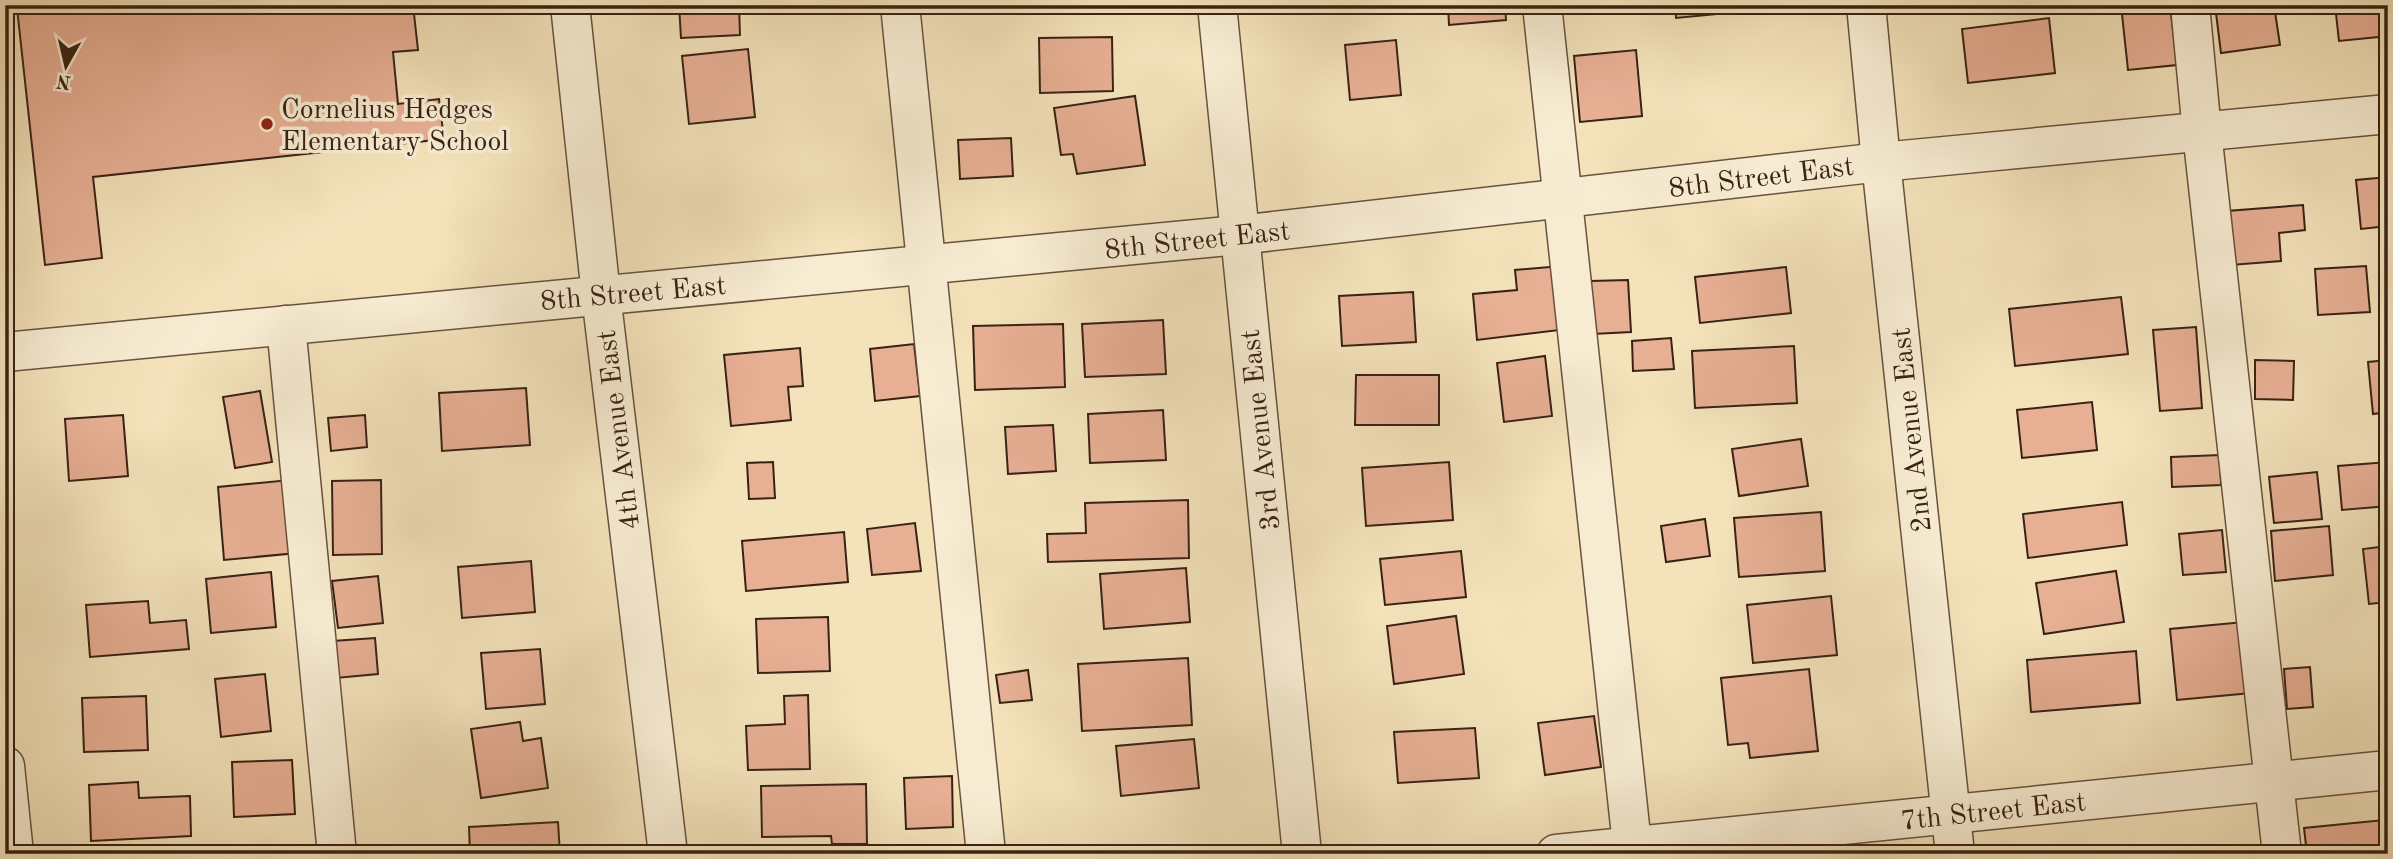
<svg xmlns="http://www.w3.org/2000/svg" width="2393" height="859" viewBox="0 0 2393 859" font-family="'Old Standard TT',serif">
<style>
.building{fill:#e7af94;stroke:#392214;stroke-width:2}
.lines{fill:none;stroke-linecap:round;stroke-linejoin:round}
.minor-casing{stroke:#68523e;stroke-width:41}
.minor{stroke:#f7ecd2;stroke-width:38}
.poi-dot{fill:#8f2418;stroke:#f7ecd2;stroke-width:2.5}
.labels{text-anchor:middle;stroke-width:7;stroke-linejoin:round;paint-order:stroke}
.poi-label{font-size:28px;fill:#392214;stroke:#f7ecd2;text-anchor:start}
.street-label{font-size:28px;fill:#392214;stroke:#f7ecd2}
</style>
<rect width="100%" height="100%" fill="#f3e2ba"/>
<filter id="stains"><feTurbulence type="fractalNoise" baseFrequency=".00286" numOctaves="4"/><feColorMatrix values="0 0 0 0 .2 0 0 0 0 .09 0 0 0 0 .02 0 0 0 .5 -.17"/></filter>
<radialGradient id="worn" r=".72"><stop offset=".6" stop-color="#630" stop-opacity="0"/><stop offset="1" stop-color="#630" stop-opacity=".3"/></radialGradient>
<g class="building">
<polygon points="44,5 413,5 418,50 393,52 398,104 439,99 444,139 93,177 102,258 45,265 17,8"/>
<polygon points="679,5 739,5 740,35 681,38"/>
<polygon points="1448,5 1505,5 1506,20 1449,25"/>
<polygon points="1675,5 1780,5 1780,8 1676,18"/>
<polygon points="2121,5 2170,5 2177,65 2128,70"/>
<polygon points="2215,5 2274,5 2280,45 2221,53"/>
<polygon points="2335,5 2388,5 2388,36 2339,41"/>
<polygon points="2049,18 2055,73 1968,83 1962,29"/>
<polygon points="1112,37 1113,91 1040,93 1039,38"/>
<polygon points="1396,40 1401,95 1350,100 1345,45"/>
<polygon points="748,49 755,117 689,124 682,56"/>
<polygon points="1636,50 1642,116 1580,122 1574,56"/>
<polygon points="1135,96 1145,165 1077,174 1073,154 1061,155 1054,108"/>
<polygon points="1011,138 1013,176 960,179 958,140"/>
<polygon points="2388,177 2388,226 2361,229 2356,180"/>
<polygon points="2303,205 2305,230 2279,233 2281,261 2231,265 2227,211"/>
<polygon points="1561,266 1568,329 1477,340 1473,294 1517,290 1515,270"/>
<polygon points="2366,266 2370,312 2318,315 2315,269"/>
<polygon points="1786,267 1791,313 1700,323 1695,277"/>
<polygon points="1628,280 1631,332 1593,334 1590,281"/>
<polygon points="2381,286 2388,286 2388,336 2386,336"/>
<polygon points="1413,292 1416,342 1342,346 1339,296"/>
<polygon points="2121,297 2128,354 2015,366 2009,309"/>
<polygon points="1163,320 1166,374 1085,377 1082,324"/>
<polygon points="1063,324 1065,387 975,390 973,326"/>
<polygon points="2196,327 2202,408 2160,411 2153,330"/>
<polygon points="1671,338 1674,369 1633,371 1632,341"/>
<polygon points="914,344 920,396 875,401 870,349"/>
<polygon points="1794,346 1797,403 1695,408 1692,351"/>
<polygon points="800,348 803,386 788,387 791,420 731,426 724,355"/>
<polygon points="1545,356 1552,416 1504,422 1497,363"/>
<polygon points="2255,360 2294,361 2293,400 2255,399"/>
<polygon points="2388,360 2388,412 2373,414 2368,362"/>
<polygon points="1356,375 1439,375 1439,425 1355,425"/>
<polygon points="526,388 530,445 442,451 439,393"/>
<polygon points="260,391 272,462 235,468 223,397"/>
<polygon points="2092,402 2097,450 2022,458 2017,410"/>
<polygon points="1163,410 1166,460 1090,463 1088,414"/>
<polygon points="123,415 128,476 69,481 65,419"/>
<polygon points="365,415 367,447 331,451 328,418"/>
<polygon points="1053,425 1056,471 1008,474 1005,427"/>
<polygon points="1801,439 1808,486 1739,496 1732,449"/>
<polygon points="2220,455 2221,485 2172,487 2171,457"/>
<polygon points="773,462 775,498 749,499 747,463"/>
<polygon points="1449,462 1453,520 1366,526 1362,468"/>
<polygon points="2388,462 2388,506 2342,510 2338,466"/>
<polygon points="2317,472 2322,519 2274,523 2269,477"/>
<polygon points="290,480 297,553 224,560 218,487"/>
<polygon points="381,480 382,554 333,555 332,481"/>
<polygon points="1188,500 1189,558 1048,562 1047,534 1086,533 1085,503"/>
<polygon points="2122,502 2127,545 2028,558 2023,514"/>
<polygon points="1821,512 1825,571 1739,577 1734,518"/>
<polygon points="1705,519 1710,556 1666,562 1661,526"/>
<polygon points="915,523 921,571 872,575 867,529"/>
<polygon points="2329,526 2333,575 2275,581 2271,531"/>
<polygon points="2222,530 2226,572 2183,575 2179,534"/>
<polygon points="844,532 848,582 746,591 742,541"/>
<polygon points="2388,546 2388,602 2369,604 2363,549"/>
<polygon points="1461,551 1466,597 1385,605 1380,559"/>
<polygon points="531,561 535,612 462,618 458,567"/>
<polygon points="1186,568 1190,622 1104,629 1100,574"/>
<polygon points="2116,571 2124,622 2044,634 2036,583"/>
<polygon points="271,572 276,627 211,633 206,579"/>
<polygon points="378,576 383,623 338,628 332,581"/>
<polygon points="1831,596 1837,655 1753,663 1747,605"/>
<polygon points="148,601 150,623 186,620 189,649 90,657 86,605"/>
<polygon points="1456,616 1464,674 1394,684 1387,626"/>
<polygon points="828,617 830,671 758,673 756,619"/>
<polygon points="2244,622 2251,693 2177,700 2170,629"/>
<polygon points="375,638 378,674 336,678 333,641"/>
<polygon points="540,649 545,704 486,709 481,653"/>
<polygon points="2136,651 2140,703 2031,712 2027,660"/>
<polygon points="1188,658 1192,725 1082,731 1078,664"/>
<polygon points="2310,667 2313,707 2287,709 2284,669"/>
<polygon points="1809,669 1818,751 1750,758 1748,743 1728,745 1721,678"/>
<polygon points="1028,670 1032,700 1000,703 996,675"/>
<polygon points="265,674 271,731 221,737 215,679"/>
<polygon points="808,695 810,769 748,770 746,726 785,724 784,696"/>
<polygon points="146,696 148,750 84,752 82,698"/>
<polygon points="1594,716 1601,767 1545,775 1538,723"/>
<polygon points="520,722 523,741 541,738 548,788 481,798 471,729"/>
<polygon points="1475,728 1479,778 1398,783 1394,732"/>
<polygon points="1194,739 1199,788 1121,796 1116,746"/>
<polygon points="292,760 295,814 234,817 232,762"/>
<polygon points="952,776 953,827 906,829 904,778"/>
<polygon points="138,782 139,798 190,796 191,836 91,841 89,785"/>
<polygon points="866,784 867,844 832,844 831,836 762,837 761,786"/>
<polygon points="2384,820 2387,854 2307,854 2304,828"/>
<polygon points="558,822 560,854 470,854 469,827"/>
</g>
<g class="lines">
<g class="minor-casing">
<g id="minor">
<polyline points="570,5 601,295 668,854"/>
<polyline points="900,5 986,854"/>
<polyline points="1217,5 1302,854"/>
<polyline points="1542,5 1633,854"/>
<polyline points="1866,5 1881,162 1955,854"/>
<polyline points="2190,5 2202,132 2282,854"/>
<polyline points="286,325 337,854"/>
<polyline points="5,352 1239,235 1881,162 2388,114"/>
<polyline points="5,766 14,854"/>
<polyline points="1556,854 2388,770"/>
</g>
</g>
<use href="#minor" class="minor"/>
</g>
<circle class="poi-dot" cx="267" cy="124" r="7"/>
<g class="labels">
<g class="poi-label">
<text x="281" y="118">Cornelius Hedges<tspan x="281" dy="32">Elementary School</tspan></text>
</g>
<g class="street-label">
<text transform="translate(1761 176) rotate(-7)" y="10">8th Street East</text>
<text transform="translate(1197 239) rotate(-6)" y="10">8th Street East</text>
<text transform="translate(633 292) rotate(-5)" y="10">8th Street East</text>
<text transform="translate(617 430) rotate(-97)" y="10">4th Avenue East</text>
<text transform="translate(1259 430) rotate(-96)" y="10">3rd Avenue East</text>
<text transform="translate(1910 430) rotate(-96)" y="10">2nd Avenue East</text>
<text transform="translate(1993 810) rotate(-6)" y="10">7th Street East</text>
</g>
</g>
<rect width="2393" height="859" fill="none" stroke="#f3e2ba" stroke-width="28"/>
<rect x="7" y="7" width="2379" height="845" fill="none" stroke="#392214" stroke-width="3.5"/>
<rect x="14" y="14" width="2365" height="831" fill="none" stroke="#392214" stroke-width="2"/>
<g transform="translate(66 66) rotate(188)" stroke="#f7ecd2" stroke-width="5" paint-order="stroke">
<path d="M0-5L12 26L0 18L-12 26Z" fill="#392214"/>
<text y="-10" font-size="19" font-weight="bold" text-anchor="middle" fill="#392214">N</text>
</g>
<rect width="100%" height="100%" filter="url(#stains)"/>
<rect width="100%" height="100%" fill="url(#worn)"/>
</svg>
